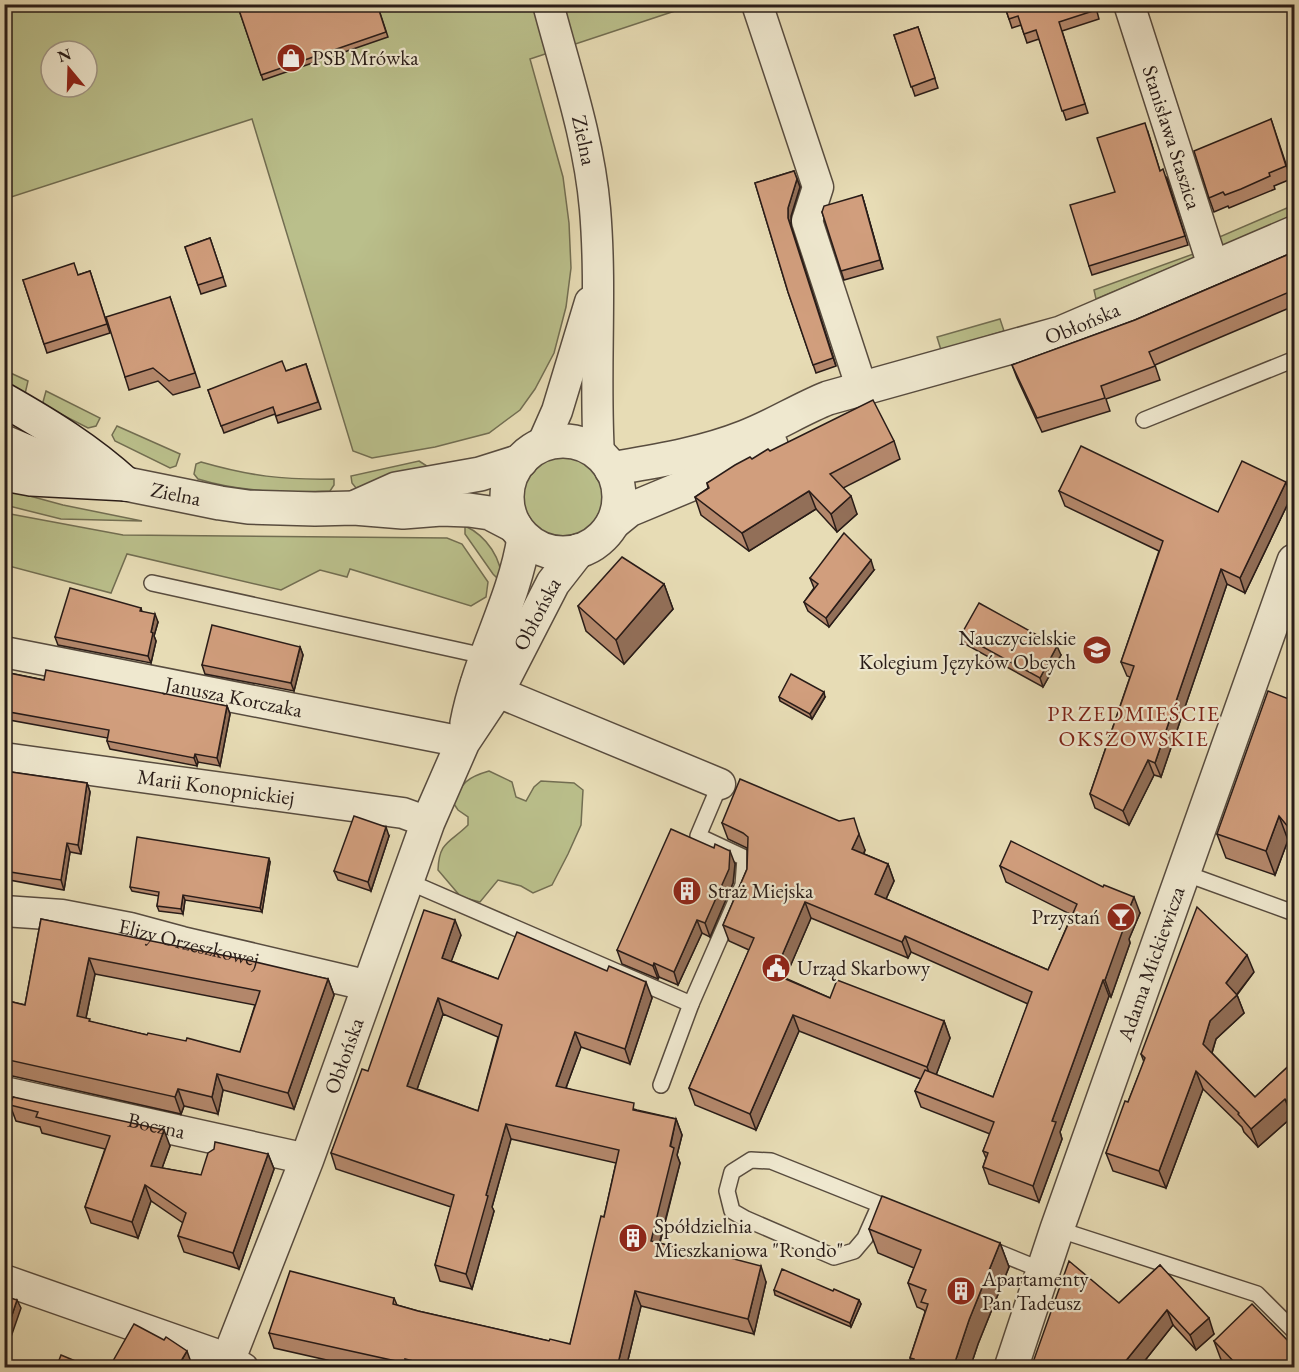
<svg xmlns="http://www.w3.org/2000/svg" width="1299" height="1372" viewBox="0 0 1299 1372" font-family="'EB Garamond',serif">
<style>
.green{fill:#babf8b;stroke:#726e52;stroke-width:1.5;fill-rule:evenodd}
.lines{fill:none;stroke-linecap:round;stroke-linejoin:round}
.service-casing{stroke:#584c3f;stroke-width:18}
.minor-casing{stroke:#584c3f;stroke-width:33}
.tertiary-casing{stroke:#584c3f;stroke-width:36}
.secondary-casing{stroke:#291c18;stroke-width:36}
.service{stroke:#efe8cf;stroke-width:15}
.minor{stroke:#efe8cf;stroke-width:30}
.tertiary{stroke:#efe8cf;stroke-width:33}
.secondary{stroke:#efe8cf;stroke-width:33}
.wall{fill:#b4886c;stroke:#291c18;stroke-width:1.5;fill-rule:evenodd}
.shaded-wall{fill:#926f58;stroke:#291c18;stroke-width:1.5}
.building{fill:#d19e7d;stroke:#291c18;stroke-width:1.5;fill-rule:evenodd}
.labels{text-anchor:middle;stroke-width:4.5;stroke-linejoin:round;paint-order:stroke}
.poi-label{font-size:21px;fill:#291c18;stroke:#efe8cf;text-anchor:start}
.street-label{font-size:21px;fill:#291c18;stroke:#efe8cf}
.neighbourhood-label{font-size:22px;letter-spacing:1.5px;fill:#7a1f14;stroke:#efe8cf}
</style>
<rect width="100%" height="100%" fill="#e7dcb5"/>
<filter id="stains"><feTurbulence type="fractalNoise" baseFrequency=".00333" numOctaves="4"/><feColorMatrix values="0 0 0 0 .2 0 0 0 0 .09 0 0 0 0 .02 0 0 0 .5 -.17"/></filter>
<radialGradient id="worn" r=".72"><stop offset=".6" stop-color="#630" stop-opacity="0"/><stop offset="1" stop-color="#630" stop-opacity=".3"/></radialGradient>
<g class="green">
<path d="M 4,5 L 693,5 L 530,59 L 563,177 L 569,223 L 571,268 L 566,307 L 554,353 L 535,389 L 520,410 L 489,433 L 435,447 L 372,458 L 353,451 L 252,119 L 5,199 ZM 51,51 L 87,51 L 87,87 L 51,87 Z"/>
<polygon points="1294,205 1294,215 1224,245 1221,244 1217,238"/>
<polygon points="1196,253 1196,257 1096,299 1094,290"/>
<polygon points="1000,319 1004,331 941,350 937,337"/>
<polygon points="4,370 28,381 25,394 5,385"/>
<polygon points="46,391 100,418 96,426 88,428 45,406 43,402"/>
<polygon points="117,426 180,454 176,466 170,468 115,441 112,435"/>
<circle cx="563" cy="497" r="44"/>
<polygon points="419,461 430,468 386,482 356,488 352,483 351,476"/>
<path d="M 201,462 C 250,476 282,480 334,479 L 334,485 L 330,491 C 285,493 240,492 198,479 L 194,474 L 196,464 Z"/>
<polygon points="4,489 63,505 142,521 61,519 5,505"/>
<polygon points="5,513 123,535 447,538 462,544 488,582 486,597 471,606 350,569 347,577 320,570 281,590 127,554 111,593 5,565"/>
<path d="M 465,526 C 487,536 502,559 502,583 L 493,574 L 465,534 Z"/>
<path d="M 489,771 L 512,782 L 516,797 L 526,801 L 534,787 L 541,781 L 574,783 L 583,790 L 581,825 L 568,854 L 552,885 L 533,893 L 521,886 L 498,880 L 480,902 L 461,897 L 438,870 C 439,841 450,843 468,825 L 468,817 L 458,810 L 454,804 C 460,783 468,777 489,771 Z"/>
</g>
<g class="lines">
<g class="service-casing">
<g id="service">
<polyline points="1144,420 1290,361 1294,366"/>
<polyline points="152,583 489,657"/>
<polyline points="1184,873 1294,913"/>
<polyline points="407,881 691,1004 743,885 745,858 698,836 720,784"/>
<polyline points="661,1085 691,1004"/>
<polyline points="877,1211 865,1238 854,1251 834,1257 746,1219 732,1211 727,1191 732,1172 751,1160 771,1161 896,1211"/>
<polyline points="1057,1229 1257,1294 1294,1331"/>
<polyline points="985,1247 1044,1271"/>
</g>
</g>
<g class="minor-casing">
<g id="minor">
<path id="s1" d="M 548,4 C 566,72 589,139 595,209 C 602,291 594,373 599,455"/>
<polyline points="757,4 818,187 807,221 862,389"/>
<path id="s2" d="M 1129,4 L 1214,269"/>
<polyline points="542,445 557,411 590,302"/>
<path id="s3" d="M 4,652 L 463,742"/>
<polyline points="476,683 720,784"/>
<path id="s4" d="M 4,758 L 403,813 L 428,822"/>
<path id="s5" d="M 4,911 L 62,915 L 130,928 L 182,942 L 370,986"/>
<path id="s6" d="M 4,1092 L 307,1159"/>
<polyline points="4,1280 212,1353 243,1368"/>
</g>
</g>
<g class="tertiary-casing">
<g id="tertiary">
<circle cx="563" cy="497" r="56"/>
<path id="s7" d="M 4,442 L 37,456 L 126,484 L 220,503 L 248,507 L 315,509 L 354,508 L 403,512 L 441,509 L 469,510 L 490,513 L 515,526"/>
<path id="s8" d="M 611,469 C 657,461 702,454 745,437 C 774,426 800,409 828,398 L 1061,333 L 1294,233"/>
<polyline points="358,506 396,489 480,474 521,461"/>
<polyline points="613,523 629,510 725,470 771,445"/>
<path d="M 467,723 C 479,659 514,602 524,538"/>
<path id="s9" d="M 225,1368 L 307,1159 L 428,822 L 463,742 L 499,688 L 553,583 L 578,551"/>
<path id="s10" d="M 1011,1368 L 1057,1229 L 1294,561"/>
</g>
</g>
<g class="secondary-casing">
<g id="secondary">
<path d="M 4,400 C 48,425 89,450 126,484"/>
<polyline points="4,474 31,479 126,484"/>
</g>
</g>
<use href="#service" class="service"/>
<use href="#minor" class="minor"/>
<use href="#tertiary" class="tertiary"/>
<use href="#secondary" class="secondary"/>
</g>
<g class="wall">
<polygon points="237,4 377,4 388,37 263,80"/>
<polygon points="1004,4 1095,4 1099,19 1062,31 1088,113 1066,120 1039,39 1027,43 1021,25 1012,28"/>
<polygon points="918,27 938,88 915,96 894,35"/>
<polygon points="1271,119 1291,179 1274,186 1275,189 1229,208 1228,206 1214,212 1209,198"/>
<polygon points="1148,132 1160,171 1167,178 1188,245 1092,275 1089,266 1115,192"/>
<polygon points="794,171 800,187 791,216 791,226 836,366 816,373 788,292 755,183"/>
<polygon points="862,195 883,269 844,280 822,212"/>
<polygon points="210,238 226,286 201,294 185,247"/>
<polygon points="1294,252 1294,306 1155,365 1160,380 1106,399 1110,411 1042,432 1017,378 1012,365 1135,320"/>
<polygon points="90,271 110,333 47,353 23,280 78,275"/>
<polygon points="170,297 200,387 173,395 158,381 129,390 125,377"/>
<polygon points="306,364 321,409 278,423 275,414 224,433 208,390 286,371"/>
<polygon points="894,441 900,459 843,488 857,514 837,532 816,509 749,551 701,515 695,497 708,488 707,483 770,451"/>
<polygon points="1059,491 1218,512 1291,497 1245,593 1227,584 1161,777 1154,775 1129,825 1095,808 1090,794 1130,677 1127,676 1121,662 1159,551 1065,506"/>
<polygon points="874,570 829,627 808,611 804,602 814,588 810,578"/>
<polygon points="664,584 673,609 624,664 586,631 578,606"/>
<polygon points="141,608 142,612 158,622 154,636 156,641 151,663 58,645 55,637"/>
<polygon points="961,635 1061,655 1043,687 965,644"/>
<polygon points="300,647 303,655 294,691 205,674 202,665"/>
<polygon points="4,672 44,680 227,706 230,714 220,766 198,762 197,766 110,749 107,741 108,738 4,719"/>
<polygon points="779,697 825,697 812,719 780,701"/>
<polygon points="1294,701 1294,848 1288,840 1275,875 1226,858 1217,834"/>
<polygon points="4,771 87,783 90,792 81,854 70,852 64,890 4,879"/>
<path d="M 722,823 L 865,850 L 864,854 L 888,864 L 894,881 L 886,899 L 1048,970 L 1072,915 L 1006,882 L 1000,866 L 1140,913 L 1129,939 L 1130,943 L 1111,997 L 1109,996 L 1060,1132 L 1062,1139 L 1039,1202 L 989,1184 L 983,1167 L 986,1158 L 983,1151 L 990,1134 L 921,1107 L 915,1091 L 921,1079 L 799,1031 L 756,1130 L 695,1105 L 689,1088 L 749,950 L 729,941 L 723,925 L 747,869 L 747,848 L 728,839 ZM 811,918 L 908,958 L 911,952 L 1028,1004 L 993,1097 L 936,1075 L 950,1038 L 944,1021 L 830,998 L 785,978 Z"/>
<polygon points="389,836 371,891 338,880 334,871"/>
<polygon points="270,862 262,912 185,900 183,914 159,911 157,906 159,896 132,891 130,887"/>
<polygon points="735,864 733,883 710,937 702,933 678,985 659,977 658,979 622,964 617,950"/>
<path d="M 41,919 L 328,979 L 334,995 L 294,1109 L 223,1090 L 218,1114 L 184,1106 L 181,1114 L 8,1075 L 4,1075 L 4,1000 L 25,1005 ZM 95,974 L 255,1005 L 240,1052 L 147,1035 L 91,1022 L 86,1018 Z"/>
<path d="M 461,935 L 451,961 L 498,979 L 652,998 L 630,1064 L 581,1047 L 566,1088 L 637,1110 L 676,1119 L 682,1135 L 677,1155 L 680,1163 L 660,1243 L 766,1282 L 754,1334 L 641,1306 L 626,1368 L 362,1368 L 274,1348 L 269,1333 L 394,1298 L 397,1305 L 418,1311 L 549,1341 L 570,1344 L 604,1217 L 616,1163 L 511,1139 L 492,1207 L 494,1211 L 472,1289 L 440,1281 L 435,1265 L 451,1207 L 336,1169 L 331,1153 L 368,1071 ZM 443,1014 L 498,1037 L 478,1111 L 417,1089 Z"/>
<polygon points="1254,972 1237,995 1244,1013 1216,1039 1212,1053 1255,1097 1294,1061 1294,1120 1292,1117 1258,1147 1244,1132 1242,1127 1203,1089 1166,1188 1113,1171 1106,1153 1128,1102 1144,1062 1141,1054"/>
<polygon points="13,1097 170,1146 162,1168 201,1175 268,1154 274,1169 239,1269 184,1252 178,1236 183,1223 151,1201 138,1238 91,1223 85,1207 105,1149 42,1133 40,1127 16,1121 10,1105"/>
<polygon points="869,1229 1000,1243 1009,1267 978,1344 970,1368 910,1368 912,1363 910,1358 925,1312 924,1310 917,1307 908,1283 914,1268 878,1253"/>
<polygon points="1160,1265 1214,1334 1196,1350 1173,1325 1139,1368 1031,1368 1119,1303"/>
<polygon points="774,1290 833,1291 859,1300 861,1304 851,1327 775,1295"/>
<polygon points="1214,1341 1294,1368 1225,1368 1223,1365"/>
</g>
<g class="shaded-wall">
<polygon points="797,179 800,187 791,216 791,226 836,366 788,218 788,208"/>
<polygon points="862,195 865,205 883,269 880,260"/>
<polygon points="1286,482 1291,497 1245,593 1240,578"/>
<polygon points="809,491 816,509 749,551 742,533"/>
<polygon points="851,496 857,514 837,532 831,514"/>
<polygon points="871,560 874,570 829,627 826,618"/>
<polygon points="1221,569 1227,584 1161,777 1155,763"/>
<polygon points="664,584 673,609 624,664 616,640"/>
<polygon points="155,614 158,622 154,636 156,641 151,663 148,656 151,632"/>
<polygon points="1057,646 1061,655 1043,687 1040,678"/>
<polygon points="300,647 303,655 294,691 291,683"/>
<polygon points="824,692 825,697 812,719 810,714"/>
<polygon points="227,706 230,714 220,766 217,758"/>
<polygon points="195,754 198,762 197,766 194,758"/>
<polygon points="1148,760 1154,775 1129,825 1123,811"/>
<polygon points="1294,772 1294,793 1291,783"/>
<polygon points="87,783 90,792 81,854 78,845"/>
<polygon points="1279,816 1288,840 1275,875 1266,851"/>
<polygon points="386,827 389,836 371,891 368,882"/>
<polygon points="859,834 865,850 858,866 852,849"/>
<polygon points="67,843 70,852 64,890 61,880"/>
<polygon points="730,851 735,864 733,883 710,937 705,923"/>
<polygon points="269,858 270,862 262,912 260,908"/>
<polygon points="888,864 894,881 881,910 875,894"/>
<polygon points="183,895 185,900 183,914 181,909"/>
<polygon points="1134,897 1140,913 1129,939 1130,943 1111,997 1105,980 1122,926"/>
<polygon points="805,902 811,918 780,990 774,974"/>
<polygon points="455,920 461,935 447,973 442,958"/>
<polygon points="697,920 702,933 678,985 674,972"/>
<polygon points="905,936 911,952 908,958 902,942"/>
<polygon points="1247,955 1254,972 1234,998 1237,995 1244,1013 1216,1039 1209,1062 1203,1044 1210,1021 1226,983"/>
<polygon points="89,958 95,974 83,1032 77,1016"/>
<polygon points="654,963 659,977 658,979 653,966"/>
<polygon points="328,979 334,995 294,1109 288,1093"/>
<polygon points="1103,980 1109,996 1060,1132 1062,1139 1039,1202 1033,1186 1052,1121"/>
<polygon points="646,982 652,998 630,1064 625,1049"/>
<polygon points="438,998 443,1014 413,1101 407,1086"/>
<polygon points="793,1015 799,1031 756,1130 750,1114"/>
<polygon points="944,1021 950,1038 933,1083 927,1067"/>
<polygon points="575,1032 581,1047 561,1101 556,1086"/>
<polygon points="1196,1071 1203,1089 1166,1188 1159,1171"/>
<polygon points="217,1074 223,1090 218,1114 212,1097"/>
<polygon points="178,1089 184,1106 181,1114 175,1097"/>
<polygon points="1285,1099 1292,1117 1258,1147 1251,1129"/>
<polygon points="676,1119 682,1135 677,1155 680,1163 656,1256 651,1241"/>
<polygon points="506,1124 511,1139 492,1207 494,1211 472,1289 466,1274 486,1195"/>
<polygon points="164,1130 170,1146 157,1182 151,1166"/>
<polygon points="268,1154 274,1169 239,1269 233,1253"/>
<polygon points="145,1185 151,1201 138,1238 132,1222"/>
<polygon points="1000,1243 1009,1267 978,1344 970,1368 953,1368 969,1320"/>
<polygon points="761,1266 766,1282 754,1334 748,1319"/>
<polygon points="635,1291 641,1306 626,1368 617,1368"/>
<polygon points="17,1300 21,1308 4,1357 4,1339"/>
<polygon points="859,1300 861,1304 851,1327 850,1323"/>
<polygon points="1167,1310 1173,1325 1139,1368 1120,1368"/>
<polygon points="1209,1318 1214,1334 1196,1350 1190,1335"/>
<polygon points="187,1351 193,1368 177,1368"/>
</g>
<g class="building">
<polygon points="237,4 377,4 386,32 261,75"/>
<polygon points="1004,4 1094,4 1096,10 1059,22 1085,104 1062,111 1036,30 1024,34 1018,16 1009,19"/>
<polygon points="918,27 935,78 911,87 894,35"/>
<polygon points="1271,119 1286,166 1269,173 1270,176 1241,189 1225,195 1223,192 1209,198 1194,151"/>
<polygon points="1145,123 1160,171 1163,169 1185,236 1089,266 1070,205 1115,192 1097,138"/>
<polygon points="794,171 797,179 788,208 788,218 833,358 813,365 788,292 755,183"/>
<polygon points="862,195 880,260 841,271 822,212 824,206"/>
<polygon points="210,238 223,277 198,285 185,247"/>
<polygon points="1294,252 1294,290 1149,352 1155,366 1101,386 1105,398 1037,418 1012,365 1135,320"/>
<polygon points="74,263 78,275 90,271 107,324 44,344 23,280"/>
<polygon points="170,297 195,373 169,381 153,368 125,377 106,317"/>
<polygon points="282,361 286,371 306,364 318,402 276,416 273,407 221,426 208,390"/>
<polygon points="873,400 894,441 830,474 851,496 831,514 809,491 742,533 695,497 709,488 707,483 735,465 750,457 752,459 768,449 770,451"/>
<polygon points="1081,446 1218,512 1242,461 1286,482 1240,578 1221,569 1155,763 1148,760 1123,811 1090,794 1134,666 1121,662 1163,541 1059,491"/>
<polygon points="844,533 871,560 826,618 804,602 818,584 810,578"/>
<polygon points="622,557 664,584 616,640 578,606"/>
<polygon points="70,588 141,608 140,611 155,614 151,632 153,633 148,656 55,637"/>
<polygon points="979,603 1057,646 1040,678 961,635"/>
<polygon points="212,625 300,647 291,683 202,665"/>
<polygon points="46,670 227,706 217,758 195,754 194,758 107,741 109,730 4,711 4,672 44,680"/>
<polygon points="791,674 824,692 810,714 779,697"/>
<polygon points="1268,691 1294,701 1294,772 1291,783 1294,787 1294,834 1279,816 1266,851 1217,834"/>
<polygon points="4,771 87,783 78,845 67,843 61,880 4,871"/>
<polygon points="740,779 839,821 854,818 859,834 852,849 888,864 875,894 1048,970 1077,904 1000,866 1011,841 1103,887 1104,885 1134,897 1122,926 1124,927 1105,980 1103,980 1052,1121 1056,1122 1033,1186 983,1167 988,1153 983,1151 994,1122 915,1091 925,1070 993,1097 1032,992 905,936 902,942 805,902 774,974 830,998 837,980 944,1021 927,1067 793,1015 750,1114 689,1088 754,938 723,925 747,869 748,837 743,833 722,823"/>
<polygon points="354,816 386,827 368,882 334,871"/>
<polygon points="671,829 714,848 715,844 730,851 729,869 705,923 697,920 674,972 654,963 653,966 617,950"/>
<polygon points="137,837 269,858 260,908 183,895 181,909 157,906 159,892 130,887"/>
<polygon points="1197,907 1247,955 1226,983 1237,995 1210,1021 1203,1044 1255,1097 1294,1061 1294,1109 1285,1099 1251,1129 1238,1114 1239,1113 1196,1071 1159,1171 1106,1153 1125,1101 1128,1102 1145,1058 1141,1054"/>
<path d="M 424,910 L 455,920 L 442,958 L 498,979 L 517,932 L 607,971 L 609,966 L 646,982 L 625,1049 L 575,1032 L 556,1086 L 634,1103 L 633,1110 L 676,1119 L 670,1146 L 674,1148 L 651,1241 L 711,1256 L 711,1253 L 761,1266 L 748,1319 L 635,1291 L 617,1368 L 442,1368 L 405,1359 L 405,1363 L 269,1333 L 290,1271 L 394,1298 L 393,1304 L 418,1311 L 549,1341 L 550,1339 L 570,1344 L 601,1216 L 604,1217 L 619,1150 L 506,1124 L 486,1195 L 488,1196 L 466,1274 L 435,1265 L 454,1195 L 331,1153 L 362,1069 L 368,1071 ZM 438,998 L 502,1025 L 478,1111 L 407,1086 Z"/>
<path d="M 41,919 L 247,960 L 328,979 L 288,1093 L 217,1074 L 212,1097 L 178,1089 L 175,1097 L 4,1059 L 4,1000 L 25,1005 ZM 89,958 L 260,991 L 240,1052 L 187,1038 L 186,1041 L 148,1033 L 147,1035 L 89,1021 L 90,1019 L 77,1016 Z"/>
<polygon points="13,1097 164,1130 151,1166 201,1175 208,1153 214,1149 215,1142 268,1154 233,1253 178,1236 186,1213 145,1185 132,1222 85,1207 110,1136 36,1117 38,1112 10,1105"/>
<polygon points="882,1196 1000,1243 969,1320 953,1368 910,1368 914,1359 910,1358 928,1304 921,1302 926,1290 908,1283 921,1250 869,1229"/>
<polygon points="1069,1261 1119,1303 1160,1265 1209,1318 1190,1335 1167,1310 1120,1368 1031,1368"/>
<polygon points="782,1269 833,1291 834,1289 859,1300 850,1323 774,1290"/>
<polygon points="4,1296 17,1300 4,1339"/>
<polygon points="1252,1304 1294,1347 1294,1368 1240,1368 1214,1341"/>
<polygon points="134,1324 164,1340 166,1337 187,1351 177,1368 109,1368"/>
<polygon points="61,1355 92,1368 56,1368"/>
</g>
<defs>
<g id="shop-disc" transform="scale(1.5)"><circle r="9.5" fill="#8f2418" stroke="#efe8cf"/><path d="M-5-2.5h2.3a2.7 3.5 0 0 1 5.4 0H5L5.5 6h-11ZM-1.5-2.5h3a1.5 2.3 0 0 0-3 0Z" fill="#fff"/></g>
<g id="university-disc" transform="scale(1.5)"><circle r="9.5" fill="#8f2418" stroke="#efe8cf"/><path d="M0-5L7-2L0 1L-7-2ZM-4 1L0 2.5L4 1V4Q0 6-4 4Z" fill="#fff"/></g>
<g id="building-disc" transform="scale(1.5)"><circle r="9.5" fill="#8f2418" stroke="#efe8cf"/><path d="M-4-6H4V6H1V3H-1V6H-4ZM-2.5-4.3h1.7v1.8h-1.7ZM.8-4.3h1.7v1.8H.8ZM-2.5-1h1.7V.8h-1.7ZM.8-1h1.7V.8H.8Z" fill="#fff"/></g>
<g id="bar-disc" transform="scale(1.5)"><circle r="9.5" fill="#8f2418" stroke="#efe8cf"/><path d="M-6-5H6L.8 .8V4.5H3.5V6h-7V4.5H-.8V.8Z" fill="#fff"/></g>
<g id="civic-disc" transform="scale(1.5)"><circle r="9.5" fill="#8f2418" stroke="#efe8cf"/><path d="M-.6-6.5H3V-4.5H.6V-3L4-1V1h2V6H-6V1h2V-1L-.6-3ZM-1.2 2.5V6h2.4V2.5Z" fill="#fff"/></g>
</defs>
<g fill-rule="evenodd">
<use href="#shop-disc" x="291" y="58"/>
<use href="#university-disc" x="1097" y="650"/>
<use href="#building-disc" x="687" y="891"/>
<use href="#bar-disc" x="1121" y="917"/>
<use href="#civic-disc" x="776" y="968"/>
<use href="#building-disc" x="633" y="1238"/>
<use href="#building-disc" x="961" y="1291"/>
</g>
<g class="labels">
<g class="poi-label">
<text x="312" y="65">PSB Mrówka</text>
<text x="1076" y="645" text-anchor="end">Nauczycielskie<tspan x="1076" dy="24">Kolegium Języków Obcych</tspan></text>
<text x="708" y="898">Straż Miejska</text>
<text x="1100" y="924" text-anchor="end">Przystań</text>
<text x="797" y="975">Urząd Skarbowy</text>
<text x="654" y="1233">Spółdzielnia<tspan x="654" dy="24">Mieszkaniowa "Rondo"</tspan></text>
<text x="982" y="1286">Apartamenty<tspan x="982" dy="24">Pan Tadeusz</tspan></text>
</g>
<g class="street-label">
<text dy="7" stroke="none"><textPath href="#s2" startOffset="140">Stanisława Staszica</textPath></text>
<text dy="7" stroke="none"><textPath href="#s1" startOffset="141">Zielna</textPath></text>
<text dy="7" stroke="none"><textPath href="#s8" startOffset="495">Obłońska</textPath></text>
<text dy="7" stroke="none"><textPath href="#s7" startOffset="180">Zielna</textPath></text>
<text dy="7" stroke="none"><textPath href="#s9" startOffset="818">Obłońska</textPath></text>
<text dy="7" stroke="none"><textPath href="#s3" startOffset="234">Janusza Korczaka</textPath></text>
<text dy="7" stroke="none"><textPath href="#s4" startOffset="214">Marii Konopnickiej</textPath></text>
<text dy="7" stroke="none"><textPath href="#s5" startOffset="188">Elizy Orzeszkowej</textPath></text>
<text dy="7" stroke="none"><textPath href="#s10" startOffset="428">Adama Mickiewicza</textPath></text>
<text dy="7" stroke="none"><textPath href="#s9" startOffset="334">Obłońska</textPath></text>
<text dy="7" stroke="none"><textPath href="#s6" startOffset="156">Boczna</textPath></text>
</g>
<g class="neighbourhood-label">
<text x="1134" y="721">PRZEDMIEŚCIE<tspan x="1134" dy="25">OKSZOWSKIE</tspan></text>
</g>
</g>
<rect width="1299" height="1372" fill="none" stroke="#e7dcb5" stroke-width="24"/>
<rect x="6" y="6" width="1287" height="1360" fill="none" stroke="#291c18" stroke-width="3"/>
<rect x="12" y="12" width="1275" height="1348" fill="none" stroke="#291c18" stroke-width="1.5"/>
<g transform="translate(69 69) rotate(341)"><circle r="28" fill="#efe8cf" stroke="#a09686" stroke-width="1.5"/>
<path d="M0-4.5L10 22L0 15L-10 22Z" fill="#8f2418"/>
<text y="-9" font-size="16" font-weight="bold" text-anchor="middle" fill="#291c18">N</text>
</g>
<rect width="100%" height="100%" filter="url(#stains)"/>
<rect width="100%" height="100%" fill="url(#worn)"/>
</svg>
